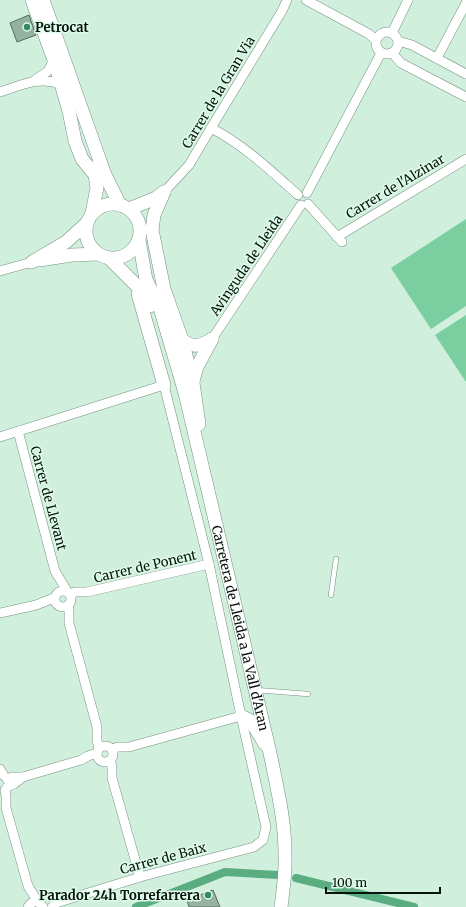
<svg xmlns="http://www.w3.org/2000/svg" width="466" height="907" viewBox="0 0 466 907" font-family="Merriweather,serif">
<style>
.green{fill:#7bcea0}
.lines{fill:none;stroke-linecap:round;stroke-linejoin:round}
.canal{stroke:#59ad80;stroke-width:8}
.building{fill:#95b2a0;stroke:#556f5f}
.lane-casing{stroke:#769181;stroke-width:5.5}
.street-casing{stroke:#769181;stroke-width:10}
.secondary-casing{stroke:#769181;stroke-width:14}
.lane{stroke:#fff;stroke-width:4.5}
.street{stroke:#fff;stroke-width:9}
.secondary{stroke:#fff;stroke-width:13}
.poi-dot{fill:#328a5f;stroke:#dffcea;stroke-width:1.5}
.labels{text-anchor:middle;stroke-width:3;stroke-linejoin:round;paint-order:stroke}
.poi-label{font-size:13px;font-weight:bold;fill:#07120c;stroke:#dffcea;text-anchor:start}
.street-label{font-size:13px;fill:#07120c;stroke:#dffcea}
</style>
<rect width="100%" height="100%" fill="#d1efdd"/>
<g class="green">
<polygon points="466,219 466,306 431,329 391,268"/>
<polygon points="466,315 466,382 435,335"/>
</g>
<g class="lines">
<g class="canal">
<polyline points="296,878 414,907"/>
<polyline points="136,907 225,872 278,875"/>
</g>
</g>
<g class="building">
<polygon points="29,15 36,35 17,42 10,23"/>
<polygon points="213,890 220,907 189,907 187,900"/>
</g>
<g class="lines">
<g class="lane-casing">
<g id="lane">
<polyline points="331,595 336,559"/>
<polyline points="256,690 308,694"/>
</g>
</g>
<g class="street-casing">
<g id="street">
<polyline points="306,0 369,34 376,40"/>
<circle cx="387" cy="43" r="11"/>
<polyline points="392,33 408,0"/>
<polyline points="398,41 412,45 466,74"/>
<polyline points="392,53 401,63 466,97"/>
<polyline points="437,58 466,3"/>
<polyline points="35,80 48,71 54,60"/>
<path d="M 0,92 C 21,85 39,76 61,84"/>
<path d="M 211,128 C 244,145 270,170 298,195"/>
<polyline points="164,192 189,165 211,128 282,11 287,0"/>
<polyline points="307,193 381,53"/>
<polyline points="308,204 342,242"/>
<polyline points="337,237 466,159"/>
<polyline points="0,271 32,262"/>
<polyline points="212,339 301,205"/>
<polyline points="18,431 55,571 67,591"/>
<polyline points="0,437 164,385 209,564 241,716 266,827 263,840 254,847 140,877 56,903 52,907"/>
<circle cx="63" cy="599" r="8"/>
<polyline points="70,594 75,592 87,592 209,564"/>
<polyline points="68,605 69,611 69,623 97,727 97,741 99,748"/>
<polyline points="0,613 36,605 54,598"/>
<circle cx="105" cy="754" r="8"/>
<polyline points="112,749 118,747 129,747 241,716"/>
<polyline points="110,760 112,766 112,778 140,877"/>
<polyline points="0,769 4,776"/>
<polyline points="7,779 12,777 23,777 81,760 88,756 97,753"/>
<polyline points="7,787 14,784 23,777"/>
<polyline points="5,790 6,796 6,808 28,886 38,902"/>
<path d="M 28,907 C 32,900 39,900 43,907"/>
</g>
</g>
<g class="secondary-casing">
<g id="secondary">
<polyline points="32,0 54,60 69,111 75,141 82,159 95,175"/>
<polyline points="43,0 105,175 120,205"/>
<polyline points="164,192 154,215 152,230 164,289 182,340 193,383 199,424"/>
<circle cx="113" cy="231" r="27"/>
<polyline points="129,209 156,198 164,192"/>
<polyline points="92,213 97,188 94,168"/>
<path id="s1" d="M 139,240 L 146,280 L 160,308 L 185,393 L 270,753 C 277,787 285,820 285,854 C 286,872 283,890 281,907"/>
<polyline points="109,258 139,288 150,306"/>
<polyline points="39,260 72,255 98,254"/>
<polyline points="32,262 66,242 87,223"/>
<polyline points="138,294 164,385"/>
<path d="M 179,336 C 189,349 200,347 212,339"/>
<polyline points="193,381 197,367 212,339"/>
<polyline points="241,716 251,721 265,744"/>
</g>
</g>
<use href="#lane" class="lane"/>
<use href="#street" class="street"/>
<use href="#secondary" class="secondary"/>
</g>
<g class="poi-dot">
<circle cx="27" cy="27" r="4"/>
<circle cx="208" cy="895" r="4"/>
</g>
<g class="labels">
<g class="poi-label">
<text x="35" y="32">Petrocat</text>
<text x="200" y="900" text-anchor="end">Parador 24h Torrefarrera</text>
</g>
<g class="street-label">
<text transform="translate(218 92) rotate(-59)" y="5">Carrer de la Gran Via</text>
<text transform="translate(395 186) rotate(-31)" y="5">Carrer de l'Alzinar</text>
<text transform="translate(246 265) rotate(-56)" y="5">Avinguda de Lleida</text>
<text transform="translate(49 498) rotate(75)" y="5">Carrer de Llevant</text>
<text transform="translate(145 566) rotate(-13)" y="5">Carrer de Ponent</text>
<text dy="5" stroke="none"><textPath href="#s1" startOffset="402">Carretera de Lleida a la Vall d'Aran</textPath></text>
<text transform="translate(163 858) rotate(-15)" y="5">Carrer de Baix</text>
</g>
</g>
<path d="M326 887v6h114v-6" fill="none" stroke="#07120c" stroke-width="2"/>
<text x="332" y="887" font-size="12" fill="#07120c" stroke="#dffcea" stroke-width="3" paint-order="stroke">100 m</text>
</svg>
